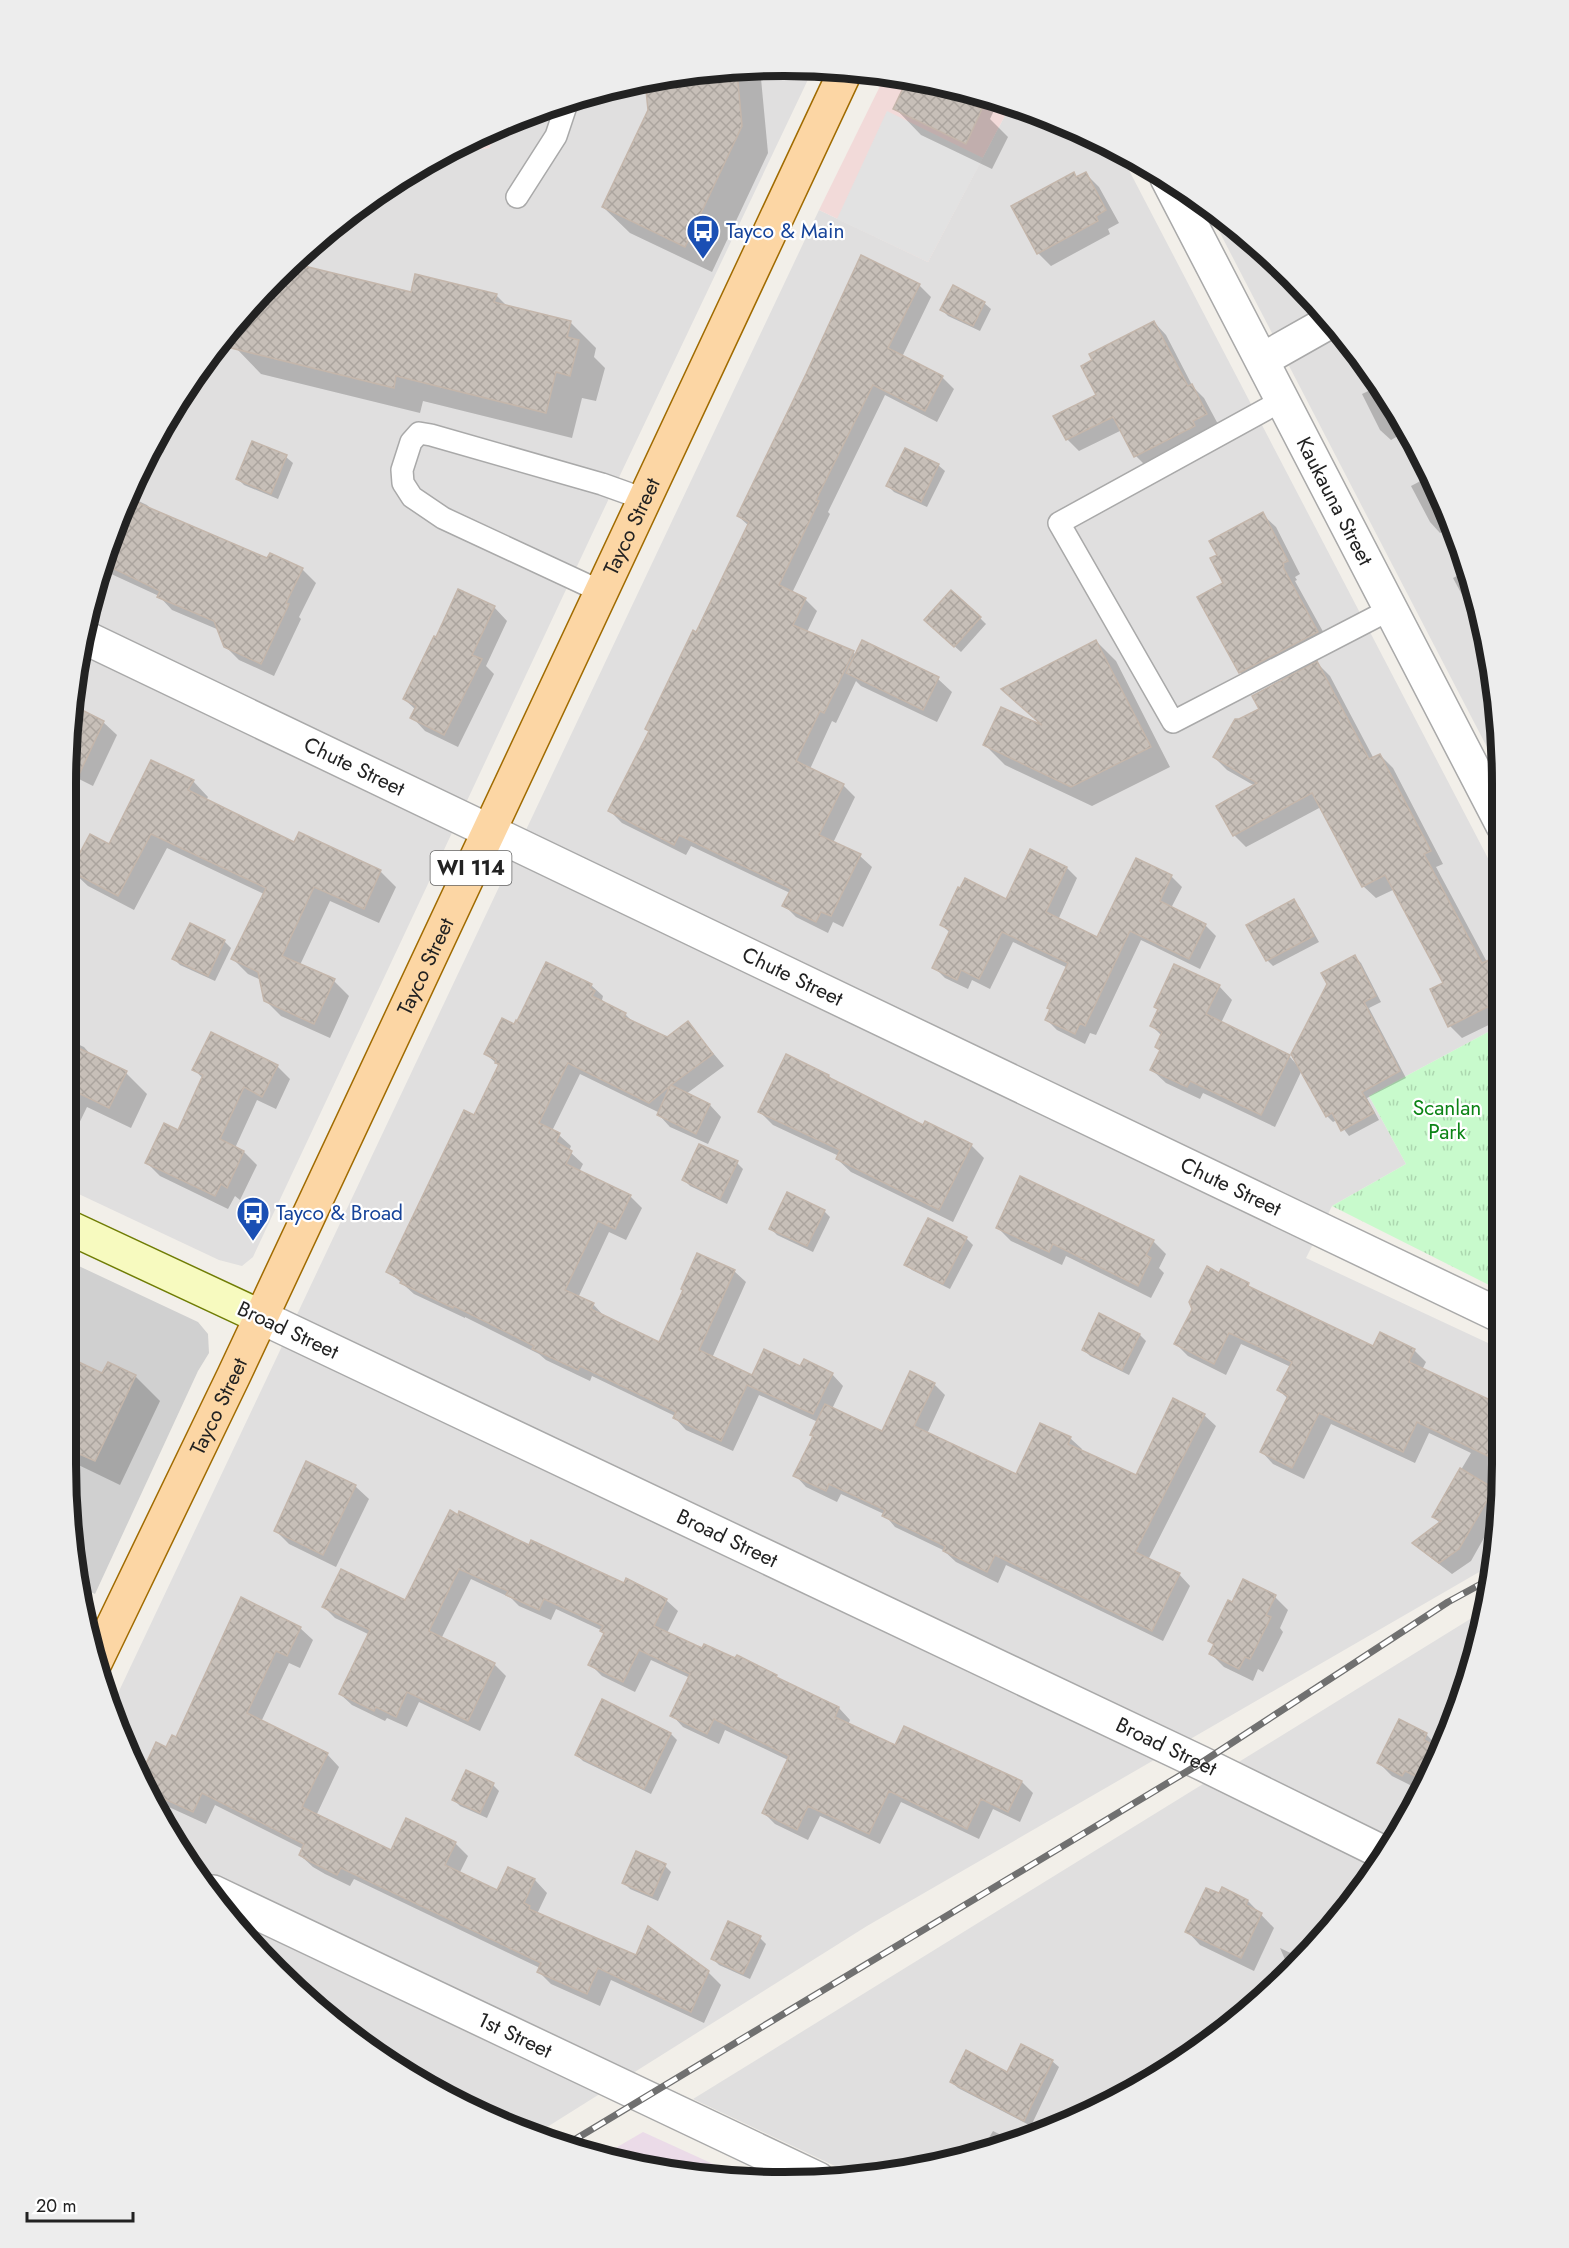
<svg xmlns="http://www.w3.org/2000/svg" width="1569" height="2248" viewBox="0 0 1569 2248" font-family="Jost,sans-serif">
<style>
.residential{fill:#e0dfdf}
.commercial{fill:#f2dad9}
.industrial{fill:#ebdbe8}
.religious{fill:#d0d0d0}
.park{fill:url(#park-tufts)}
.parking{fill:#e2e2e2}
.shadow{fill:#0003}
.building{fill:url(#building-cross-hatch);stroke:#c4b6ab;stroke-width:1.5}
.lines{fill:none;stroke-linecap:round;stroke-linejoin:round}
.lane-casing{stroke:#a9a9a9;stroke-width:24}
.street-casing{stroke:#a9a9a9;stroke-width:36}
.secondary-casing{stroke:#707d05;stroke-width:36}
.primary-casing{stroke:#a06b00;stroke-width:36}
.lane{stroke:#fff;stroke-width:21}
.street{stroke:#fff;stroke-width:33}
.secondary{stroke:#f7fabf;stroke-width:33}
.primary{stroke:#fcd6a4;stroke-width:33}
.rail-casing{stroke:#707070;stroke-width:7}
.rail{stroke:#fff;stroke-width:4.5;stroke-dasharray:14;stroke-linecap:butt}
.labels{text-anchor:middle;stroke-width:4.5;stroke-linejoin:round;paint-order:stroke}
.shield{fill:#fff;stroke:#646464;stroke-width:1.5}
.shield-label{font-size:20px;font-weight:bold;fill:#222}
.transit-label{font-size:21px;fill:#164399;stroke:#fff;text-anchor:start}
.street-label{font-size:21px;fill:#222;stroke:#fff}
.park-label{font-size:21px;fill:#0c8416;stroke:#fff}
.rim{fill:none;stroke:#222;stroke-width:8}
</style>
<defs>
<pattern id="park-tufts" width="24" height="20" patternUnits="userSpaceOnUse" patternTransform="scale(1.5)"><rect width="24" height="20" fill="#c8facc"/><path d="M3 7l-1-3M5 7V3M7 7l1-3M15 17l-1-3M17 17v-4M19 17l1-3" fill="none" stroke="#acd6af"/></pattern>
<pattern id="building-cross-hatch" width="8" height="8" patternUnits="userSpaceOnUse" patternTransform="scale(1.5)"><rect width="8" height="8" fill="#c7bfb8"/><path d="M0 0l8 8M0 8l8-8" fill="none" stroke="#aba49e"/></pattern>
</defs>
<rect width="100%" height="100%" fill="#f2efe9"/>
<g class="residential">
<polygon points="785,66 813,69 594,530 253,1257 242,1266 219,1260 66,1188 66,784 80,645 104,553 162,426 277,276 386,187 446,154 489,148 503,124 510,121 645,80"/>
<polygon points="1010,106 1060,121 1120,153 1503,887 1503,1024 1369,1096 1406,1164 1332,1206 1306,1258 1503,1350 1503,1463 1493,1564 867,1926 536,2134 509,2127 425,2086 311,2004 187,1862 121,1739 111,1708 819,210 928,262"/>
<polygon points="1205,204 1293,277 1355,347 1429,466 1489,645 1502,776"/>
<polygon points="1488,1608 1448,1739 1382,1863 1292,1972 1222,2034 1103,2108 924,2168 854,2175 693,2099"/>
</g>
<g class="commercial">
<polygon points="885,76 925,80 1010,106 928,262 819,210"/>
<polygon points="503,124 489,148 446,154"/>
</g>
<polygon class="industrial" points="643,2132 746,2179 691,2176 607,2153"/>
<polygon class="religious" points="66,1260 198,1322 208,1334 209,1353 198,1371 95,1594 82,1588 66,1464"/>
<polygon class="park" points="1503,1024 1503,1292 1332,1206 1406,1164 1369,1096"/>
<polygon class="parking" points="887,111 983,158 928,262 837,219"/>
<g class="shadow">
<polygon points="760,68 768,153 712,272 630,233 603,207 649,110 646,80"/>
<polygon points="909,78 925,80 998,102 990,119 1008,137 992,169 921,135 895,108"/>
<polygon points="1073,174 1078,178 1086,174 1099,187 1119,223 1108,229 1110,234 1051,266 1038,253"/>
<polygon points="291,265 412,294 496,295 507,306 570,322 596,348 594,357 605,368 596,401 582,398 572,438 423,401 420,413 261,374 235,347 240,324 277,276"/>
<polygon points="919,285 931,297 902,357 942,377 954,389 937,422 885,395 828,512 830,514 792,593 805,599 817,611 807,632 853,652 856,655 863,642 938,679 952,692 937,722 861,686 856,681 836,723 832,721 810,769 843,785 855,797 833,843 860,856 872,867 843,927 833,922 828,933 796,917 784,905 790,893 691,846 686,855 622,823 610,811 749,526 738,516"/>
<polygon points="984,303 991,309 980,331 948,316 942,310"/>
<polygon points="1154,322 1166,335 1193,387 1204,398 1219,426 1148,468 1136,456 1122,430 1079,451 1067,439"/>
<polygon points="1379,386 1407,431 1391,440 1380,430 1362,394"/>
<polygon points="174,410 179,415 163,453 152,448 162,426"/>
<polygon points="253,443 286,457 293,463 278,499 244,485 237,478"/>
<polygon points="938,465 945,471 927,507 894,492 888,486"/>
<polygon points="1432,475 1450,528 1440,533 1430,522 1411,486"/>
<polygon points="130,497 147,505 152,510 268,560 302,569 316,583 299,617 301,619 274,676 239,660 225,646 219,630 172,610 159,596 109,573 106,579 98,575 104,553"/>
<polygon points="1262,514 1276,527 1300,574 1295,577 1297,580 1295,581 1331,646 1254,686 1240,672 1199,598 1225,584"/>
<polygon points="1465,572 1489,645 1453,578"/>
<polygon points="494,607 507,621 486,666 494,674 458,747 425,731 412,717 416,710 404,699"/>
<polygon points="980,618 986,624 961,652 932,626"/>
<polygon points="1096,641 1116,661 1170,767 1092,806 1005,765 985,745 1043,727 1004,690"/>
<polygon points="1317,663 1330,676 1374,759 1380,755 1393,768 1443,864 1436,867 1487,962 1488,961 1503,978 1503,1018 1462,1038 1450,1026 1445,983 1395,889 1376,898 1363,886 1321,807 1246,847 1234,835 1255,786 1227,770 1214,757 1261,709"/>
<polygon points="74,708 103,722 117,735 93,786 67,773"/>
<polygon points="193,781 208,797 206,800 295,844 299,834 381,872 396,887 379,923 330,901 300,965 334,981 349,996 330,1038 281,1016 265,1000 261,980 248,974 233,959 264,894 167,848 134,910 88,886 72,871 110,846"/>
<polygon points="1067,868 1077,878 1058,920 1098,939 1171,876 1182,887 1171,908 1205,925 1216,936 1200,969 1141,940 1096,1035 1090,1033 1085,1044 1057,1030 1047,1020 1068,968 1013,942 990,989 972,980 968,989 945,978 934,967 950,933 942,925 1007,901"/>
<polygon points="1294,901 1300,908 1319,942 1273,966 1267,960"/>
<polygon points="224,941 231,948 215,981 180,965 174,959"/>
<polygon points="1355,957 1361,963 1381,1002 1369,1008 1406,1078 1367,1098 1379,1120 1349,1136 1337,1120 1333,1122 1327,1116 1302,1070 1275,1127 1203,1093 1200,1099 1166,1083 1152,1070 1161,1051 1156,1047 1162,1036 1152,1026 1159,1010 1156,1007 1219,986 1232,1000 1221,1023 1289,1056 1298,1066"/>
<polygon points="591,985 603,996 602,1000 605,1003 625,1014 635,1024 667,1039 688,1023 724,1066 686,1094 710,1105 721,1117 708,1144 670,1127 659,1115 660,1113 580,1074 552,1131 559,1135 571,1146 569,1151 583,1164 579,1172 630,1196 642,1208 626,1240 609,1232 578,1298 593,1304 604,1316 660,1344 734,1271 746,1282 712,1358 752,1377 801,1368 832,1374 843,1386 832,1409 883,1433 934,1384 945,1395 927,1434 1017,1476 1070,1438 1082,1449 1081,1451 1137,1477 1204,1415 1216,1426 1148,1560 1179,1574 1190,1586 1163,1641 1006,1565 998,1583 956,1562 943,1550 895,1527 884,1514 841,1494 837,1502 806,1487 795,1475 814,1437 818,1422 759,1395 733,1451 686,1430 675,1418 675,1416 592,1376 590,1381 546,1360 539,1354 465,1317 465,1318 414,1294 388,1271 474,1117 499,1066 486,1054 514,1026"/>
<polygon points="66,1039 84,1047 92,1056 126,1073 147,1094 131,1128 87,1107 72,1138 66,1136"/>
<polygon points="277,1066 290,1079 276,1109 257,1100 235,1148 244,1152 257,1165 240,1200 235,1196 228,1209 160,1176 147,1163 179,1132 203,1079 194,1069"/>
<polygon points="829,1076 836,1083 924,1127 971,1145 984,1158 953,1222 851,1172 837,1159 839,1156 773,1125 760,1112"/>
<polygon points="737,1163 743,1169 727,1204 690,1186 684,1180"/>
<polygon points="824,1211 830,1217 813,1252 777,1235 771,1229"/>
<polygon points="929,1220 966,1238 973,1245 950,1289 912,1270 906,1264"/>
<polygon points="997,1227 1153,1241 1166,1254 1159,1268 1164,1273 1151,1298 1066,1256 1062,1265 1011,1241"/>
<polygon points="1220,1275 1248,1285 1254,1291 1374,1348 1414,1350 1426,1362 1422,1370 1503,1408 1503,1464 1498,1513 1471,1561 1452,1574 1426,1554 1414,1543 1440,1523 1433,1517 1471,1453 1429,1433 1415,1463 1331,1424 1304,1479 1273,1464 1262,1452 1288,1399 1279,1390 1291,1367 1241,1344 1226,1375 1188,1356 1176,1344"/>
<polygon points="1100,1315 1140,1335 1146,1341 1129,1375 1090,1356 1084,1350"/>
<polygon points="66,1357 103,1375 135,1376 160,1401 120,1485 66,1459"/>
<polygon points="355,1486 369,1499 336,1567 289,1544 276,1531"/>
<polygon points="450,1512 530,1548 666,1600 678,1611 667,1633 703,1650 776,1676 782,1682 839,1708 850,1720 848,1725 896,1747 1022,1782 1033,1793 1020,1822 993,1809 979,1839 901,1802 880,1844 820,1816 808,1840 775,1824 763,1812 788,1760 725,1730 719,1744 683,1727 672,1715 690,1678 651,1660 635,1692 602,1676 590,1664 605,1634 603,1631 556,1609 551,1620 519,1606 511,1598 471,1579 441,1639 494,1664 506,1676 480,1731 419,1702 407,1727 387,1718 385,1721 352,1705 340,1694 370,1635 335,1618 324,1607 406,1602"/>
<polygon points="1275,1597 1288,1610 1280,1628 1283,1632 1263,1672 1258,1669 1253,1681 1224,1667 1211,1654 1214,1646 1210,1641 1232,1604"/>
<polygon points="300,1628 313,1640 300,1668 289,1663 261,1722 327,1754 339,1767 316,1816 391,1852 455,1843 468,1856 459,1874 498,1892 509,1869 535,1880 547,1893 537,1914 636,1957 708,1972 721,1985 704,2023 611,1980 600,2006 551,1984 539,1972 540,1968 354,1879 350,1886 325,1874 313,1867 300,1855 303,1849 215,1805 206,1824 160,1803 149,1791 153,1778 144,1770"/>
<polygon points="602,1701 671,1734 677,1740 651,1794 583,1761 577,1755"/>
<polygon points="1426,1734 1442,1751 1423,1785 1419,1783 1416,1788 1392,1776 1379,1763"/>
<polygon points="493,1785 499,1791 487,1818 460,1806 454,1800"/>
<polygon points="665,1866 671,1872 658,1901 630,1889 623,1882"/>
<polygon points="1219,1895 1248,1901 1274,1928 1254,1971 1200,1945 1187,1931"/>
<polygon points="760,1938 766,1944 750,1979 719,1965 713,1959"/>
<polygon points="1280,1948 1303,1959 1291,1973"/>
<polygon points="1052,2061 1059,2067 1031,2126 958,2088 952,2082 1008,2074"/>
<polygon points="993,2131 1009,2139 983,2148"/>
</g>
<g class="building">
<polygon points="737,71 742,126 685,247 602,207 648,110 645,80"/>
<polygon points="908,78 925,80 964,92 961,99 982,109 966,144 893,109"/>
<polygon points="1074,172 1076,177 1086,172 1106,210 1096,216 1098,221 1037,254 1011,206"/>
<polygon points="861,255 920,284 888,348 943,376 925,411 873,385 816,500 819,501 779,585 806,598 793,625 854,651 824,713 820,711 796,761 844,784 819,835 861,854 831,916 821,912 816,922 782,906 791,889 679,835 674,845 608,811 649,731 645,729 693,630 696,632 749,522 737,516 806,374"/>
<polygon points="292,263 411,292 415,274 497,294 494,302 571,321 567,337 579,340 570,376 556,372 546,413 396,376 394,388 223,346 277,276"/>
<polygon points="953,285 985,302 973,326 940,310"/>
<polygon points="1154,321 1188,386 1192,384 1207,414 1193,421 1195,426 1134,457 1113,417 1066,440 1053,416 1096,395 1081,366 1092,360 1089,354"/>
<polygon points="252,441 287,455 271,494 236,479"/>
<polygon points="905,448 939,464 921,502 886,486"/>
<polygon points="129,499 267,558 270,553 303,568 286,603 289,604 261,664 224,647 214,621 157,597 160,591 102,563"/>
<polygon points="1263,512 1288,561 1283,563 1284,566 1283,567 1318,632 1239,673 1197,597 1223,583 1210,558 1217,555 1209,541"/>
<polygon points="458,589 495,606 472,655 482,659 444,735 410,718 416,706 403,699 434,636 436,637"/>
<polygon points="951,590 981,617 954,647 924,620"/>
<polygon points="862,640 939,677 923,710 846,673"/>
<polygon points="1096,640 1151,747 1071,787 983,745 1001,707 1042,725 1001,689"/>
<polygon points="1317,661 1369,759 1380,754 1431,851 1424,854 1482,963 1489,960 1503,988 1503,999 1448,1027 1430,989 1443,983 1385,875 1362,887 1312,793 1233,836 1216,806 1257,783 1213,757 1235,719 1239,719 1259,709 1252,696"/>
<polygon points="74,706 104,721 69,796 66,795 66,784"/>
<polygon points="151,760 194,780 188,790 294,842 299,832 381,870 364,909 314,887 282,956 335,979 314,1024 264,1001 258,972 231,959 266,888 151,834 118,896 70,871 90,834 109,844"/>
<polygon points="1030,849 1067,867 1046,912 1097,937 1136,858 1172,875 1160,901 1206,924 1189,959 1130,931 1085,1026 1080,1023 1075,1034 1045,1020 1050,1009 1047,1008 1068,963 1002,932 979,979 961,970 957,980 932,968 950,930 940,925 958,887 960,888 965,878 1006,899"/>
<polygon points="1294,899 1314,936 1266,961 1246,925"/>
<polygon points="190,923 225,940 208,976 172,959"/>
<polygon points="1355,955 1376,996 1364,1002 1400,1071 1362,1092 1374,1113 1341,1131 1332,1113 1326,1117 1291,1054 1327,984 1321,973"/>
<polygon points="546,962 592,984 590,988 595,991 592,996 626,1013 624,1017 667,1037 688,1021 713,1054 671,1085 710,1104 696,1134 657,1115 670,1086 649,1103 568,1063 539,1123 560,1133 556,1142 572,1151 566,1164 631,1195 615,1229 598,1221 565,1290 594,1303 591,1309 659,1342 683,1290 681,1289 697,1253 735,1270 699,1350 752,1375 764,1349 800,1366 804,1359 833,1373 813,1414 747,1385 721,1441 673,1418 676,1412 580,1366 578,1370 532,1349 534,1346 454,1306 453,1308 400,1283 402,1280 386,1272 464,1110 474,1115 499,1064 495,1063 496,1060 484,1054 502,1018 514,1024 516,1020 517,1021"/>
<polygon points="1174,964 1220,985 1206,1014 1290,1055 1261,1115 1190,1081 1187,1087 1150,1070 1160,1050 1155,1047 1162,1032 1150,1026 1158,1009 1154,1007"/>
<polygon points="211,1032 278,1065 262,1097 244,1087 220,1139 244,1151 227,1188 221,1184 215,1196 145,1163 164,1123 178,1130 203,1075 192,1070"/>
<polygon points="66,1042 127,1071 109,1108 66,1087"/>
<polygon points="786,1054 829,1075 828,1077 923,1125 925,1121 972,1144 939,1210 836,1159 840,1150 758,1112"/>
<polygon points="699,1144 738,1161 720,1199 682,1180"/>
<polygon points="1020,1176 1154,1240 1146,1255 1151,1258 1138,1286 1053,1244 1049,1252 996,1228"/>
<polygon points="787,1192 825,1210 807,1246 769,1229"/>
<polygon points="928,1218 967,1237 943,1284 904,1265"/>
<polygon points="1207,1266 1219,1273 1221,1269 1249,1283 1248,1286 1373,1346 1380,1332 1415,1349 1409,1362 1503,1406 1503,1436 1492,1458 1417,1422 1403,1452 1319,1413 1292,1468 1260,1452 1288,1396 1277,1390 1292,1362 1229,1333 1214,1364 1174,1344 1192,1309 1189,1302"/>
<polygon points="1099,1313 1140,1334 1122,1370 1082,1350"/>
<polygon points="66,1356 102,1373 108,1362 136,1375 95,1461 66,1448"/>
<polygon points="910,1371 935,1383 914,1426 1016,1474 1040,1423 1071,1437 1068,1444 1136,1475 1173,1398 1205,1414 1135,1552 1180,1573 1152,1631 995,1555 987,1572 943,1551 945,1546 882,1516 885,1510 829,1484 826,1491 793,1476 813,1436 810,1435 825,1404 882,1431"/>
<polygon points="306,1461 356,1485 323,1555 274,1531"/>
<polygon points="1460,1468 1488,1485 1502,1475 1459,1549 1439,1563 1412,1543 1441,1521 1432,1517"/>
<polygon points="450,1510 458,1515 459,1511 529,1545 531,1540 624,1583 626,1578 667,1599 654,1626 702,1648 704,1644 735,1658 737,1655 777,1675 776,1677 839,1707 835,1717 895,1745 904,1726 1022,1781 1008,1812 981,1799 967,1829 889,1791 869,1834 808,1806 797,1830 762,1813 789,1756 714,1719 707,1734 670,1716 690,1674 639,1650 623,1682 588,1665 604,1633 600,1631 603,1626 544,1599 539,1610 506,1595 508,1591 459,1569 429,1631 495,1663 468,1721 407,1692 396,1717 376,1707 374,1711 339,1694 370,1630 322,1607 341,1569 405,1600"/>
<polygon points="1243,1579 1276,1595 1266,1615 1271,1617 1250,1659 1245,1657 1239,1669 1209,1654 1214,1644 1208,1641 1228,1600 1232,1602"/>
<polygon points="241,1597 301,1627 287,1656 276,1651 247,1713 328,1753 302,1807 391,1850 406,1818 456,1842 445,1865 497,1890 508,1867 535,1879 524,1903 530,1906 529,1909 636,1955 648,1926 709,1971 691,2012 598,1968 587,1994 537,1972 541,1963 341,1868 337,1875 311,1862 299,1855 304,1844 202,1793 193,1812 149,1792 147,1788 153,1775 143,1770 156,1742 166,1747 172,1735 176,1737"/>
<polygon points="602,1699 671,1733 644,1789 575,1755"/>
<polygon points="1399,1719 1427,1733 1424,1740 1442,1750 1426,1781 1405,1771 1402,1776 1377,1763"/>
<polygon points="466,1770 494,1783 480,1813 452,1800"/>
<polygon points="636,1851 666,1864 652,1896 622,1883"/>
<polygon points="1222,1887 1248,1900 1246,1905 1262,1913 1241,1958 1185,1932 1206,1888 1219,1893"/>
<polygon points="728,1921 761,1936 743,1974 711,1959"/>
<polygon points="1021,2044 1053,2060 1024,2121 950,2082 966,2050 1007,2072"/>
</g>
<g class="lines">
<g class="lane-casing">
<g id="lane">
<polyline points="517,197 556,136 567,103"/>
<polyline points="1283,400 1059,523 1173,722 1391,609"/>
<polyline points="602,592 443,518 412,497 403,483 402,470 411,442 419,433 431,435 602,484 644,499"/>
</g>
</g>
<g class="street-casing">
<g id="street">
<path id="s1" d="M 1167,178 L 1503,826"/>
<polyline points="1262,360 1331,321"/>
<path id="s2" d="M 82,636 L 1503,1317"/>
<path id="s3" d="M 261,1317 L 1201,1763 L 1386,1854"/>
<path id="s4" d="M 213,1892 L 818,2179"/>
</g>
</g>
<g class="secondary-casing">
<polyline id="secondary" points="66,1226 261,1317"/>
</g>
<g class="primary-casing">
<g id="primary">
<path id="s5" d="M 95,1663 L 234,1375 L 845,72"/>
</g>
</g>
<use href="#lane" class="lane"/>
<use href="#street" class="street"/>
<use href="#secondary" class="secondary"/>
<use href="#primary" class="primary"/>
<g class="rail-casing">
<polyline id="rail" points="569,2143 1201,1763 1448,1602 1492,1578"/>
</g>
<use href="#rail" class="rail"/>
</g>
<defs>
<g id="bus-pin" transform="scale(1.725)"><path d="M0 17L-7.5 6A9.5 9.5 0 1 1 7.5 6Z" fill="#1a4fb4" stroke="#fff"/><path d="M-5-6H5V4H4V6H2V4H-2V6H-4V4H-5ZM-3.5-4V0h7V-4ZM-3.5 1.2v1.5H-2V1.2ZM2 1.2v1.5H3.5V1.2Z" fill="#fff"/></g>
</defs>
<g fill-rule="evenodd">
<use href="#bus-pin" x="703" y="231"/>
<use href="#bus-pin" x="253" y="1213"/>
</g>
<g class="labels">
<rect class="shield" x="430.5" y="851" width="81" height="34" rx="4.5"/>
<g class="shield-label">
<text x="471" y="875">WI 114</text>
</g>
<g class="transit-label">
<text x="726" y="238">Tayco &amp; Main</text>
<text x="276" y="1220">Tayco &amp; Broad</text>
</g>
<g class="street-label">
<text dy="7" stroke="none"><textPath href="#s1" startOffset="364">Kaukauna Street</textPath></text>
<text dy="7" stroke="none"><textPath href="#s5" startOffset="1257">Tayco Street</textPath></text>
<text dy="7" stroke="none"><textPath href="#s2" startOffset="302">Chute Street</textPath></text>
<text dy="7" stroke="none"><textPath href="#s5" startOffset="771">Tayco Street</textPath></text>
<text dy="7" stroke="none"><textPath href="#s2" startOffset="788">Chute Street</textPath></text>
<text dy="7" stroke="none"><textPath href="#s2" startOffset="1274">Chute Street</textPath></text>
<text transform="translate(288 1330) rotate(25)" y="7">Broad Street</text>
<text dy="7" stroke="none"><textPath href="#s5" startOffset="285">Tayco Street</textPath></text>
<text dy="7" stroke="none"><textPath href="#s3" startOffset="516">Broad Street</textPath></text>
<text dy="7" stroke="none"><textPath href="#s3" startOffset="1002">Broad Street</textPath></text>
<text dy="7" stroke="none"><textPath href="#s4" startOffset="334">1st Street</textPath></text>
</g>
<g class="park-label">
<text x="1447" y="1115">Scanlan<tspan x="1447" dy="24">Park</tspan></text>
</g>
</g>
<path d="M0 0H1569V2248H0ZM784 76H784A708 708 0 0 1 1492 784V1464A708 708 0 0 1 784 2172H784A708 708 0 0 1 76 1464V784A708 708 0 0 1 784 76Z" fill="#ededed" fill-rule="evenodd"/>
<path class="rim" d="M784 76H784A708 708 0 0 1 1492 784V1464A708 708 0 0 1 784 2172H784A708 708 0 0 1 76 1464V784A708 708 0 0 1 784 76Z"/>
<path d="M27 2212v9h106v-9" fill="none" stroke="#222222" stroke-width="3"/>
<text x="36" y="2212" font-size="18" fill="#222222" stroke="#ffffff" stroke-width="4.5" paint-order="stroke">20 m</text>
</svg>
